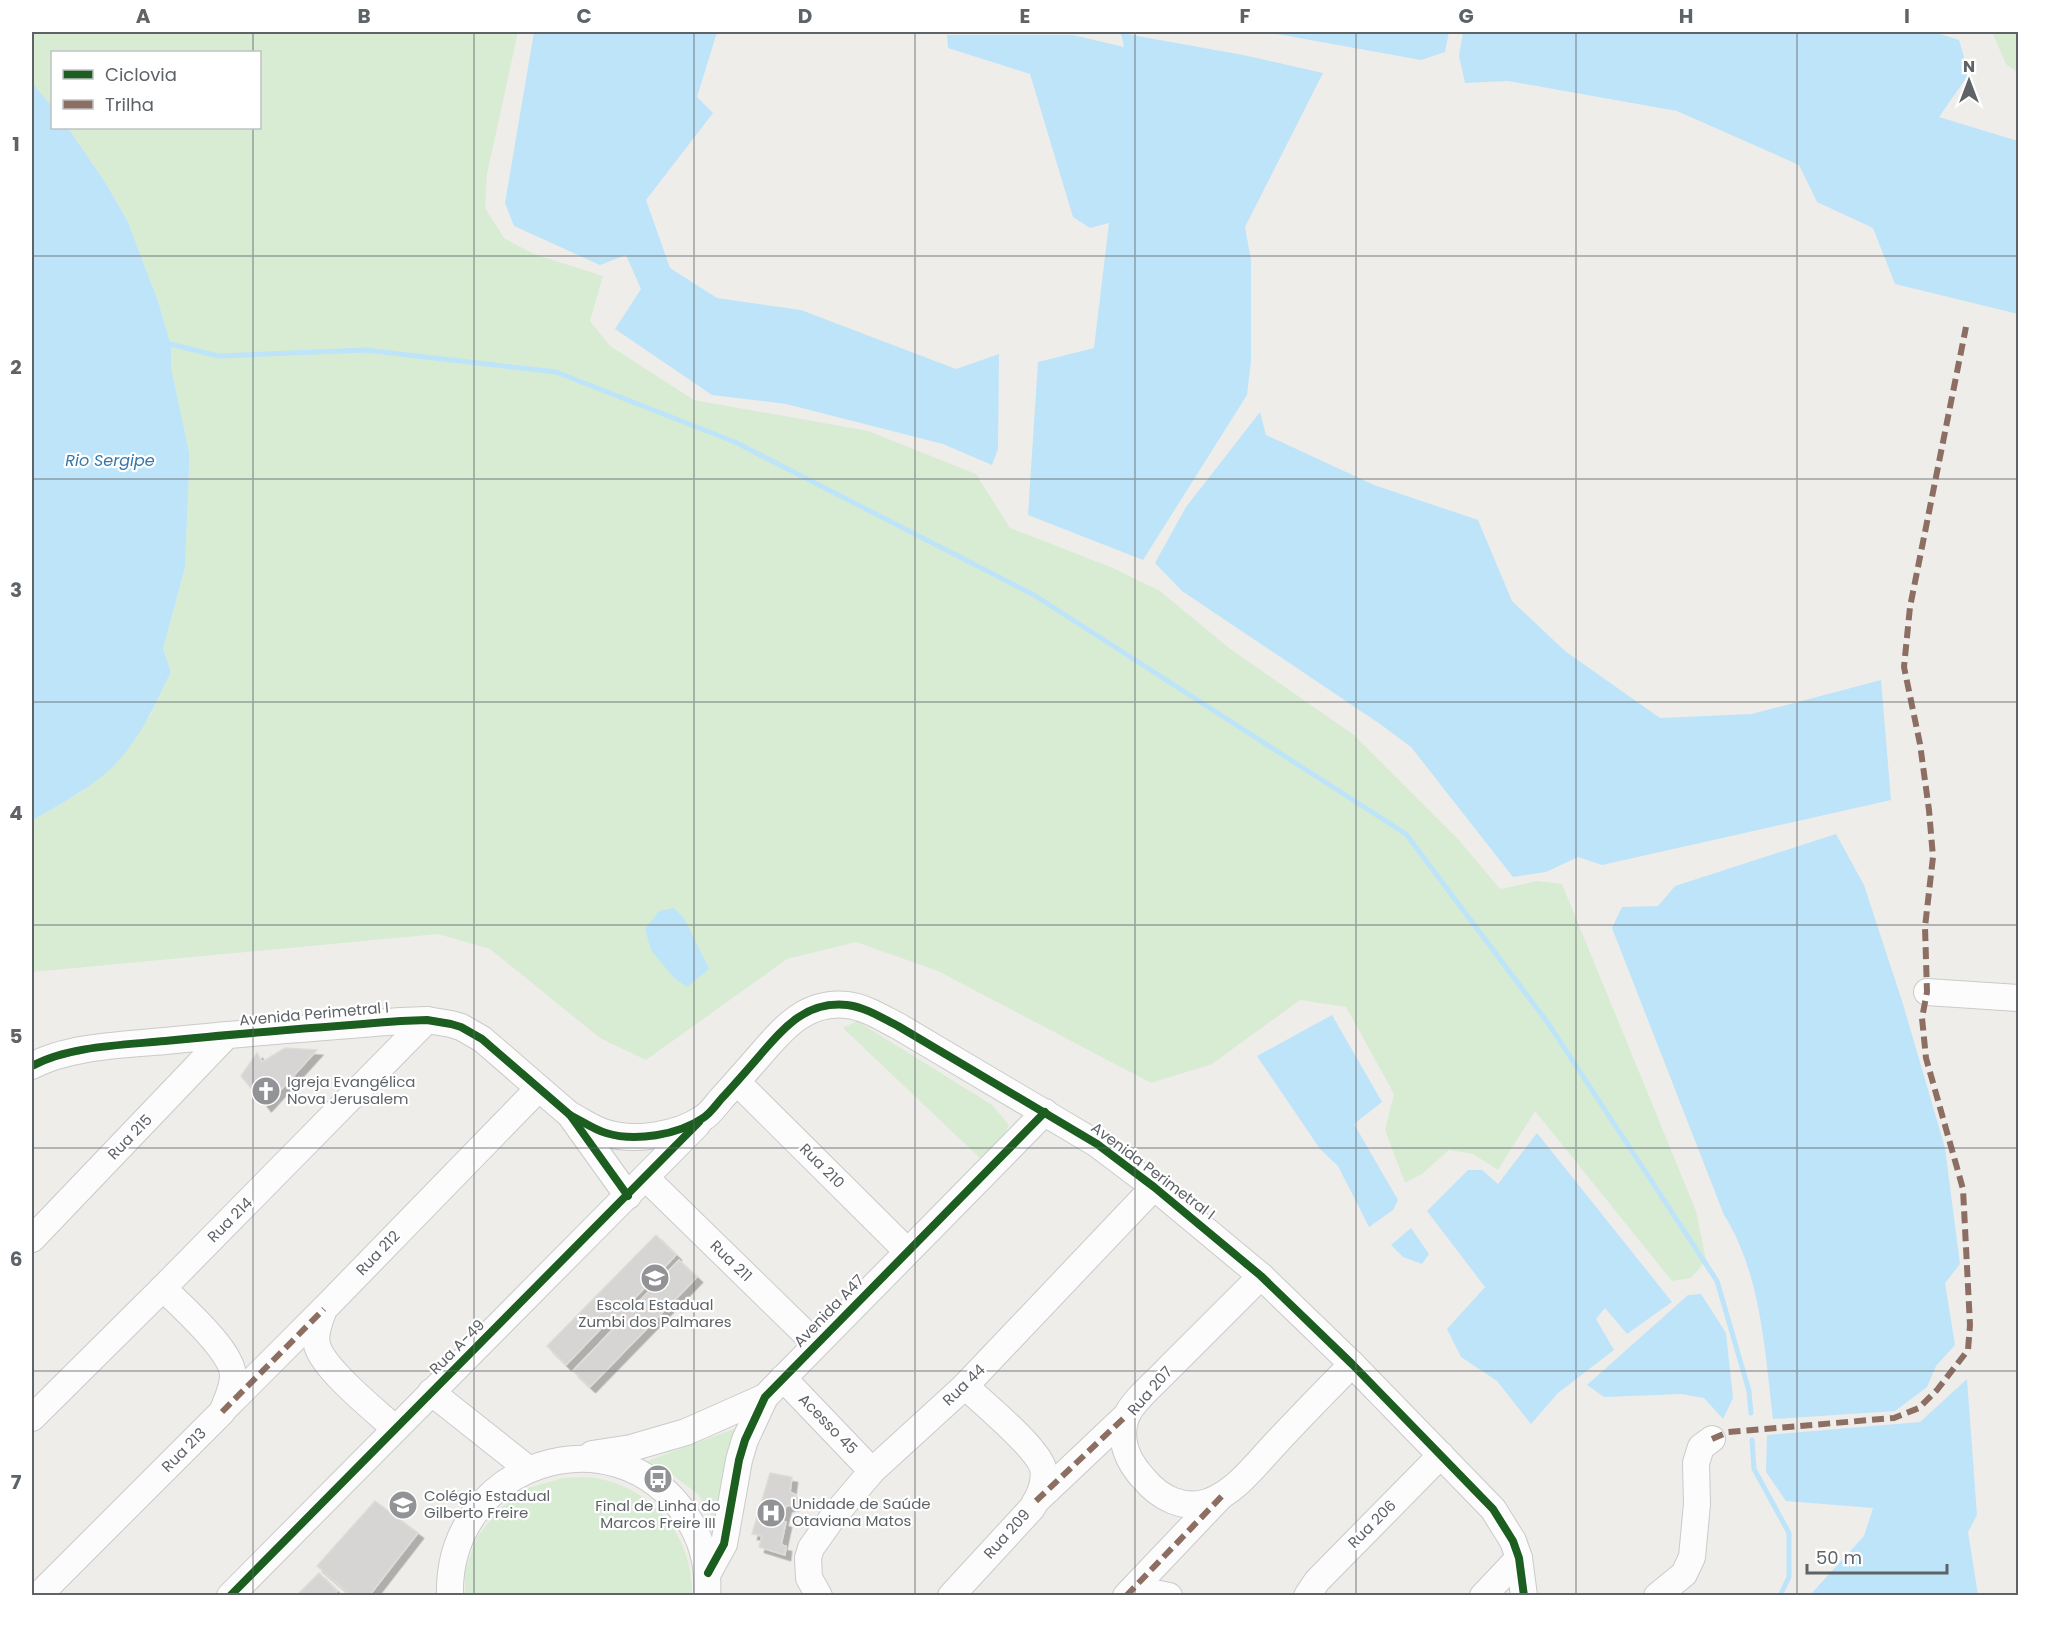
<svg xmlns="http://www.w3.org/2000/svg" width="2050" height="1627" viewBox="0 0 2050 1627" font-family="Poppins,sans-serif">
<style>
.green{fill:#d7ecd3}
.water{fill:#bee4f9}
.lines{fill:none;stroke-linecap:round;stroke-linejoin:round}
.stream{stroke:#bee4f9;stroke-width:5}
.building{fill:#d7d5d3;stroke:#dedcd8;stroke-width:1.5;filter:url(#shadow)}
.minor-casing{stroke:#cacacb;stroke-width:28}
.minor{stroke:#fdfcfc;stroke-width:26}
.quiet{stroke:#8d6e63;stroke-width:6;stroke-dasharray:12 6;stroke-linecap:butt}
.cycleway-casing{stroke:#fff;stroke-width:11}
.cycleway{stroke:#1b5e20;stroke-width:8}
.grid{fill:none;stroke:#5e6368;stroke-width:1.5;stroke-opacity:0.55}
.labels{text-anchor:middle;stroke-width:4.5;stroke-linejoin:round;paint-order:stroke}
.street-label{font-size:15px;fill:#5e6368;stroke:#fff}
.poi-label{font-size:15px;fill:#5e6368;stroke:#fff;text-anchor:start}
.water-label{font-size:16px;font-style:italic;fill:#3577aa;stroke:#fff}
.neatline{fill:none;stroke:#5e6368;stroke-width:2}
.grid-label{font-size:20px;text-anchor:middle;font-weight:bold;fill:#5e6368}
</style>
<defs>
<filter id="shadow"><feDropShadow dx="5.5" dy="5.5" stdDeviation="0" flood-color="#0004"/></filter>
</defs>
<rect width="100%" height="100%" fill="#efedea"/>
<g class="green">
<polygon points="32,32 518,32 487,174 485,208 504,238 534,254 603,276 590,321 610,346 694,400 868,431 976,474 1010,528 1113,568 1160,591 1229,648 1354,735 1458,839 1500,889 1537,881 1562,884 1696,1211 1706,1260 1691,1278 1672,1281 1535,1111 1498,1170 1473,1154 1449,1150 1422,1174 1405,1183 1385,1130 1394,1094 1346,1007 1300,1000 1212,1064 1151,1083 938,971 856,942 787,959 646,1060 600,1038 490,949 438,934 32,972 32,821 83,791 150,716 171,672 163,649 185,567 189,467 189,452 171,367 171,346 158,301 127,220 105,182 68,128 260,128 260,52 52,52 52,106 32,83"/>
<polygon points="1992,32 2018,32 2018,73 2006,64"/>
<polygon points="857,1021 992,1105 1009,1125 999,1144 980,1158 843,1028"/>
<polygon points="737,1428 716,1523 698,1494 663,1468 647,1461"/>
<path d="M 563,1478 C 574,1478 588,1476 600,1479 C 656,1491 693,1538 692,1595 L 465,1596 L 465,1570 L 477,1537 L 499,1509 L 528,1488 Z"/>
</g>
<g class="water">
<polygon points="534,32 717,32 697,97 713,113 646,200 670,268 717,298 801,310 956,369 999,354 998,449 992,465 943,444 786,404 712,395 615,329 641,289 626,255 600,265 514,226 505,203"/>
<polygon points="1266,32 1449,32 1445,52 1421,60"/>
<polygon points="1463,32 1934,32 1959,40 1969,74 1939,117 2018,141 2018,314 1895,284 1873,228 1817,202 1799,165 1677,111 1508,81 1465,83 1459,56"/>
<polygon points="1121,33 1243,55 1323,73 1245,227 1251,260 1251,361 1247,395 1143,560 1028,515 1038,362 1094,348 1109,223 1090,228 1073,217 1030,74 948,48 947,35 1073,35 1124,47"/>
<path d="M 32,83 L 52,106 L 52,128 L 68,128 L 105,182 L 127,220 L 158,301 L 171,346 L 171,367 L 189,452 L 189,467 L 185,567 L 163,649 L 171,672 C 156,702 142,735 119,760 C 95,787 61,803 32,821 Z"/>
<polygon points="1260,412 1266,435 1374,485 1478,520 1512,601 1565,651 1660,718 1752,714 1881,680 1891,800 1602,865 1578,857 1546,872 1513,877 1411,747 1380,724 1182,591 1155,563 1186,507"/>
<path d="M 1836,834 L 1864,885 L 1903,1004 L 1945,1148 L 1960,1264 L 1945,1283 L 1955,1345 L 1936,1366 L 1927,1387 L 1895,1411 L 1773,1419 C 1765,1352 1761,1273 1724,1215 L 1612,928 L 1622,907 L 1658,906 L 1675,886 Z"/>
<polygon points="674,908 684,918 709,969 687,987 673,977 651,950 645,929 659,911"/>
<polygon points="1332,1015 1382,1102 1354,1124 1398,1200 1393,1210 1369,1227 1338,1166 1320,1149 1257,1056"/>
<polygon points="1537,1133 1672,1302 1627,1334 1605,1308 1596,1319 1614,1350 1558,1393 1531,1424 1497,1381 1461,1357 1447,1329 1485,1287 1427,1211 1468,1170 1482,1170 1498,1184"/>
<polygon points="1411,1228 1429,1254 1422,1264 1403,1257 1391,1245"/>
<polygon points="1701,1294 1726,1333 1733,1398 1723,1419 1704,1398 1681,1394 1604,1397 1587,1385 1688,1295"/>
<polygon points="1967,1379 1977,1515 1968,1532 1978,1595 1810,1595 1864,1536 1873,1508 1786,1501 1766,1472 1767,1435 1920,1422"/>
</g>
<g class="lines">
<g class="stream">
<polyline points="166,343 218,356 365,350 556,372 735,442 1034,595 1406,834 1548,1023 1717,1281 1749,1391 1751,1413"/>
<polyline points="1752,1440 1754,1469 1789,1533 1789,1577 1780,1596"/>
</g>
</g>
<g class="building">
<polygon points="285,1048 317,1050 266,1106 241,1076 257,1053 262,1062"/>
<polygon points="656,1235 676,1255 627,1306 631,1310 679,1260 697,1277 590,1387 573,1371 622,1320 615,1314 566,1365 547,1346"/>
<polygon points="770,1473 792,1477 790,1492 796,1495 793,1505 786,1506 782,1521 786,1522 781,1545 786,1546 785,1555 759,1547 762,1536 752,1534"/>
<polygon points="375,1501 418,1533 369,1596 352,1596 317,1566"/>
<polygon points="319,1573 337,1591 333,1596 296,1596"/>
</g>
<g class="lines">
<g class="minor-casing">
<g id="minor">
<polyline points="1927,992 2018,998"/>
<path d="M 32,1066 C 68,1046 124,1045 165,1041 C 244,1033 322,1027 401,1021 L 427,1020 L 451,1024 L 461,1027 L 482,1039 L 570,1115 L 628,1196"/>
<polyline points="737,1082 907,1251"/>
<path d="M 570,1115 C 582,1121 593,1129 606,1133 C 635,1142 678,1135 703,1118 C 710,1114 716,1105 722,1098 C 735,1084 748,1069 761,1054 C 785,1026 807,1001 847,1005 C 865,1007 882,1018 898,1026 L 1097,1144 L 1154,1187 L 1261,1276 L 1352,1364 L 1493,1509 L 1513,1541 L 1519,1558 L 1524,1596"/>
<polyline points="646,1178 816,1344"/>
<polyline points="32,1239 227,1035"/>
<path d="M 1261,1276 C 1230,1307 1199,1338 1168,1369 C 1156,1382 1132,1401 1126,1417 C 1118,1440 1128,1462 1144,1479 C 1160,1498 1183,1510 1208,1502 C 1236,1492 1257,1463 1276,1443 C 1301,1416 1327,1390 1352,1364"/>
<polyline points="783,1378 872,1471"/>
<polyline points="431,1392 528,1469"/>
<polyline points="226,1407 323,1310"/>
<polyline points="32,1418 163,1288 427,1020"/>
<path d="M 394,1428 C 375,1410 323,1369 317,1345 C 314,1333 320,1320 324,1309 L 538,1089"/>
<polyline points="592,1454 631,1448 686,1432 765,1397"/>
<polyline points="1036,1501 1127,1415"/>
<polyline points="708,1573 724,1544 739,1460 745,1440 765,1397 1045,1112"/>
<path d="M 38,1596 L 222,1412 C 227,1400 233,1388 233,1376 C 233,1351 181,1306 163,1288"/>
<polyline points="230,1596 697,1125"/>
<path d="M 450,1596 C 446,1464 614,1407 687,1517 C 703,1541 709,1568 707,1596"/>
<polyline points="819,1596 809,1578 808,1558 811,1548 833,1517 872,1471 965,1386 1154,1187"/>
<path d="M 951,1596 L 1032,1508 C 1039,1497 1046,1482 1043,1468 C 1036,1446 983,1403 965,1386"/>
<polyline points="1126,1596 1221,1496"/>
<polyline points="1136,1596 1154,1593 1169,1596"/>
<polyline points="1307,1596 1317,1581 1441,1455"/>
<polyline points="1483,1596 1519,1558"/>
<polyline points="1657,1596 1684,1574 1692,1557 1697,1504 1696,1463 1701,1447 1712,1439"/>
</g>
</g>
<use href="#minor" class="minor"/>
<g class="quiet">
<polyline points="222,1412 324,1309"/>
<polyline points="1712,1439 1728,1432 1894,1418 1919,1408 1937,1390 1968,1350 1970,1325 1963,1189 1926,1058 1922,1018 1927,992 1925,927 1933,857 1929,810 1920,744 1904,667 1910,607 1966,327"/>
<polyline points="1036,1501 1127,1415"/>
<polyline points="1126,1596 1222,1496"/>
<polyline points="1307,1596 1307,1595"/>
</g>
<g class="cycleway-casing">
<g id="cycleway">
<path d="M 32,1066 C 68,1046 124,1045 165,1041 C 244,1033 322,1027 401,1021 L 427,1020 L 451,1024 L 461,1027 L 482,1039 L 570,1115 L 628,1196"/>
<path d="M 570,1115 C 582,1121 593,1129 606,1133 C 635,1142 678,1135 703,1118 C 710,1114 716,1105 722,1098 C 735,1084 748,1069 761,1054 C 785,1026 807,1001 847,1005 C 865,1007 882,1018 898,1026 L 1097,1144 L 1154,1187 L 1261,1276 L 1352,1364 L 1493,1509 L 1513,1541 L 1519,1558 L 1524,1596"/>
<polyline points="708,1573 724,1544 739,1460 745,1440 765,1397 1045,1112"/>
<polyline points="230,1596 699,1122"/>
</g>
</g>
<use href="#cycleway" class="cycleway"/>
</g>
<path class="grid" d="M 253,32 L 253,52M 474,32 L 474,1596M 694,32 L 694,1596M 915,32 L 915,1596M 1135,32 L 1135,1596M 1356,32 L 1356,1596M 1576,32 L 1576,1596M 1797,32 L 1797,1596M 253,128 L 253,1596M 32,256 L 2018,256M 32,479 L 2018,479M 32,702 L 2018,702M 32,925 L 2018,925M 32,1148 L 2018,1148M 32,1371 L 2018,1371"/>
<defs>
<g id="church-disc" transform="scale(1.5)"><circle r="9.5" fill="#919396" stroke="#fff"/><path d="M-1.2-6h2.4v3.5h3.3v2.4h-3.3V6h-2.4V-.1h-3.3v-2.4h3.3Z" fill="#fff"/></g>
<g id="school-disc" transform="scale(1.5)"><circle r="9.5" fill="#919396" stroke="#fff"/><path d="M0-5L7-2L0 1L-7-2ZM-4 1L0 2.5L4 1V4Q0 6-4 4Z" fill="#fff"/></g>
<g id="bus-disc" transform="scale(1.5)"><circle r="9.5" fill="#919396" stroke="#fff"/><path d="M-5-6H5V4H4V6H2V4H-2V6H-4V4H-5ZM-3.5-4V0h7V-4ZM-3.5 1.2v1.5H-2V1.2ZM2 1.2v1.5H3.5V1.2Z" fill="#fff"/></g>
<g id="hospital-disc" transform="scale(1.5)"><circle r="9.5" fill="#919396" stroke="#fff"/><path d="M-5-5h3v3.5h4V-5h3V5h-3V1.5h-4V5h-3Z" fill="#fff"/></g>
</defs>
<g fill-rule="evenodd">
<use href="#church-disc" x="266" y="1091"/>
<use href="#school-disc" x="655" y="1278"/>
<use href="#bus-disc" x="658" y="1479"/>
<use href="#school-disc" x="403" y="1505"/>
<use href="#hospital-disc" x="771" y="1513"/>
</g>
<g class="labels">
<g class="street-label">
<text transform="translate(314 1014) rotate(-5)" y="5">Avenida Perimetral I</text>
<text transform="translate(130 1137) rotate(-46)" y="5">Rua 215</text>
<text transform="translate(822 1166) rotate(45)" y="5">Rua 210</text>
<text transform="translate(1153 1171) rotate(37)" y="5">Avenida Perimetral I</text>
<text transform="translate(230 1220) rotate(-45)" y="5">Rua 214</text>
<text transform="translate(378 1253) rotate(-46)" y="5">Rua 212</text>
<text transform="translate(731 1261) rotate(44)" y="5">Rua 211</text>
<text transform="translate(829 1311) rotate(-46)" y="5">Avenida A47</text>
<text transform="translate(457 1347) rotate(-45)" y="5">Rua A-49</text>
<text transform="translate(964 1385) rotate(-44)" y="5">Rua 44</text>
<text transform="translate(1150 1391) rotate(-49)" y="5">Rua 207</text>
<text transform="translate(828 1424) rotate(46)" y="5">Acesso 45</text>
<text transform="translate(184 1450) rotate(-45)" y="5">Rua 213</text>
<text transform="translate(1372 1524) rotate(-45)" y="5">Rua 206</text>
<text transform="translate(1007 1534) rotate(-48)" y="5">Rua 209</text>
</g>
<g class="poi-label">
<text x="287" y="1087">Igreja Evangélica<tspan x="287" dy="17">Nova Jerusalem</tspan></text>
<text x="655" y="1310" text-anchor="middle">Escola Estadual<tspan x="655" dy="17">Zumbi dos Palmares</tspan></text>
<text x="424" y="1501">Colégio Estadual<tspan x="424" dy="17">Gilberto Freire</tspan></text>
<text x="792" y="1509">Unidade de Saúde<tspan x="792" dy="17">Otaviana Matos</tspan></text>
<text x="658" y="1511" text-anchor="middle">Final de Linha do<tspan x="658" dy="17">Marcos Freire III</tspan></text>
</g>
<g class="water-label">
<text x="110" y="466">Rio Sergipe</text>
</g>
</g>
<rect width="2050" height="1627" fill="none" stroke="#ffffff" stroke-width="66"/>
<rect x="51" y="51" width="210" height="78" fill="#ffffff" stroke="#bfc1c3" stroke-width="1.5"/>
<rect x="63" y="70" width="30" height="9" fill="#1b5e20" stroke="#bfc1c3" stroke-width="1.5"/>
<text x="105" y="81" font-size="18" fill="#5e6368">Ciclovia</text>
<rect x="63" y="100" width="30" height="9" fill="#8d6e63" stroke="#bfc1c3" stroke-width="1.5"/>
<text x="105" y="111" font-size="18" fill="#5e6368">Trilha</text>
<g transform="translate(1969 81)" stroke="#ffffff" stroke-width="4.5" paint-order="stroke">
<path d="M0-4.5L10 22L0 15L-10 22Z" fill="#5e6368"/>
<text y="-9" font-size="16" font-weight="bold" text-anchor="middle" fill="#5e6368">N</text>
</g>
<path d="M1807 1564v9h140v-9" fill="none" stroke="#5e6368" stroke-width="3"/>
<text x="1816" y="1564" font-size="18" fill="#5e6368" stroke="#ffffff" stroke-width="4.5" paint-order="stroke">50 m</text>
<rect x="33" y="33" width="1984" height="1561" class="neatline"/>
<g class="grid-label">
<text x="143" y="23">A</text>
<text x="364" y="23">B</text>
<text x="584" y="23">C</text>
<text x="805" y="23">D</text>
<text x="1025" y="23">E</text>
<text x="1245" y="23">F</text>
<text x="1466" y="23">G</text>
<text x="1686" y="23">H</text>
<text x="1907" y="23">I</text>
<text x="16" y="151">1</text>
<text x="16" y="374">2</text>
<text x="16" y="597">3</text>
<text x="16" y="820">4</text>
<text x="16" y="1043">5</text>
<text x="16" y="1266">6</text>
<text x="16" y="1489">7</text>
</g>
</svg>
